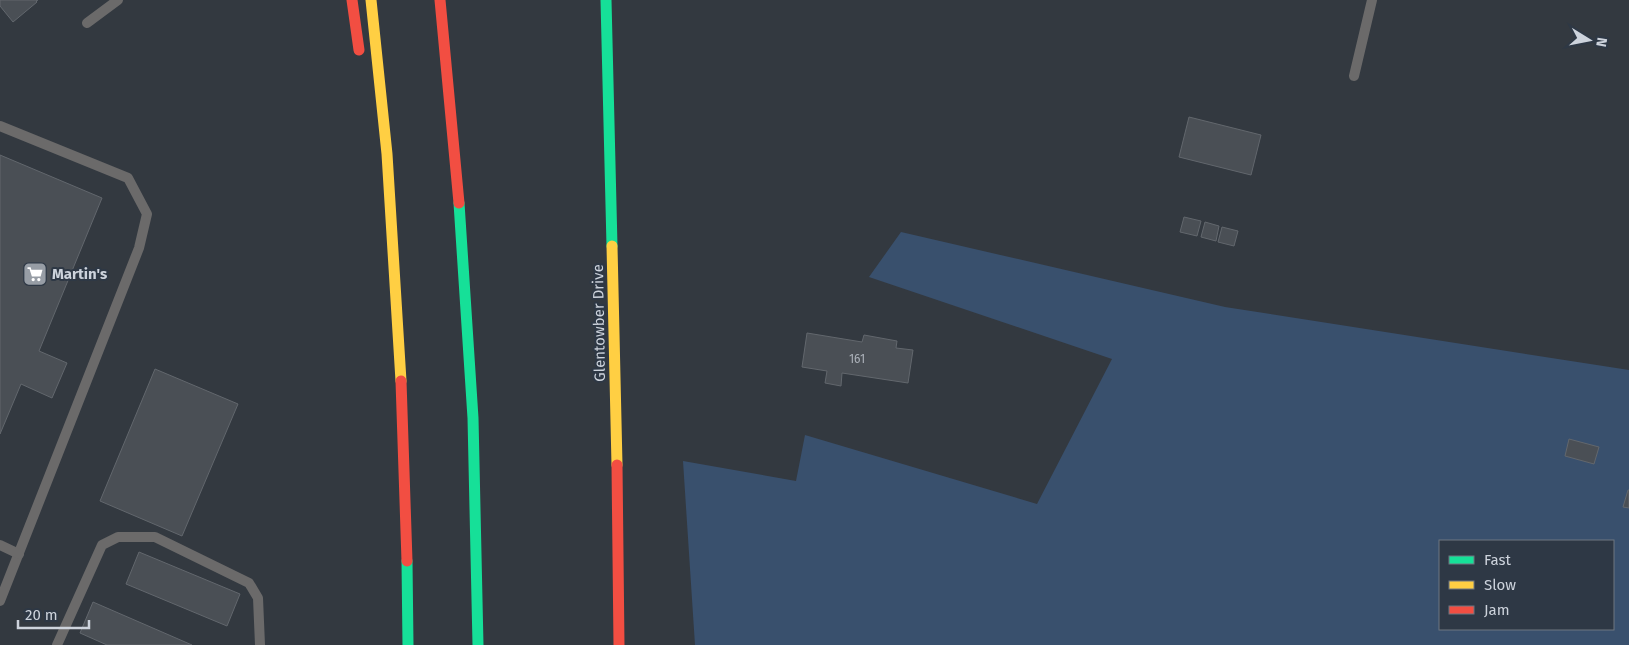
<svg xmlns="http://www.w3.org/2000/svg" width="1629" height="645" viewBox="0 0 1629 645" font-family="'Fira Sans',sans-serif">
<style>
.green{fill:#39506d;fill-rule:evenodd}
.building{fill:#4a4f55;stroke:#62676d}
.lines{fill:none;stroke-linecap:round;stroke-linejoin:round}
.lane{stroke:#6b6a6a;stroke-width:10}
.fast{stroke:#16e098;stroke-width:11}
.slow{stroke:#ffcf43;stroke-width:11}
.jam{stroke:#f24e42;stroke-width:11}
.labels{text-anchor:middle;stroke-width:4;stroke-linejoin:round;paint-order:stroke}
.number-label{font-size:12px;fill:#acb2ba}
.poi-label{font-size:15px;font-weight:bold;fill:#cdd3dc;stroke:#2e3845;text-anchor:start}
.street-label{font-size:15px;fill:#cdd3dc;stroke:#2e3845}
</style>
<rect width="100%" height="100%" fill="#333940"/>
<path class="green" d="M 901,232 L 1225,307 L 1629,370 L 1629,645 L 695,645 L 683,461 L 796,481 L 805,435 L 1037,504 L 1112,359 L 869,277 ZM 1440,541 L 1613,541 L 1613,629 L 1440,629 Z"/>
<g class="building">
<polygon points="0,0 38,0 36,1 37,2 13,22 0,6"/>
<polygon points="1189,117 1261,135 1251,175 1179,157"/>
<polygon points="0,155 102,198 39,351 67,363 52,398 21,384 0,434"/>
<polygon points="1184,217 1201,221 1197,236 1180,232"/>
<polygon points="1205,222 1219,226 1216,241 1201,237"/>
<polygon points="1222,227 1238,231 1234,246 1218,242"/>
<polygon points="807,333 862,342 864,335 897,341 896,348 913,350 908,383 842,373 841,386 825,383 827,371 802,367"/>
<polygon points="155,369 238,404 182,536 100,501"/>
<polygon points="1569,439 1599,447 1594,464 1565,456"/>
<polygon points="1628,490 1629,490 1629,508 1623,507"/>
<polygon points="139,552 240,594 227,626 126,584"/>
<polygon points="93,602 192,645 107,645 80,633"/>
</g>
<g class="lines">
<g class="lane">
<polyline points="87,23 118,0"/>
<polyline points="1354,76 1372,0"/>
<polyline points="0,126 128,178 147,214 139,248 0,601"/>
<polyline points="0,545 19,554"/>
<polyline points="57,645 102,545 118,537 155,537 249,583 258,598 260,645"/>
</g>
<g class="fast">
<polyline points="606,0 612,246"/>
<polyline points="459,203 473,418 478,645"/>
<polyline points="407,561 408,645"/>
</g>
<g class="slow">
<polyline points="371,0 387,154 401,381"/>
<polyline points="612,246 617,465"/>
</g>
<g class="jam">
<polyline points="352,0 359,50"/>
<polyline points="440,0 459,203"/>
<polyline points="401,381 407,561"/>
<polyline points="617,465 619,645"/>
</g>
</g>
<defs>
<g id="supermarket-square" transform="scale(1.25)"><rect x="-9" y="-9" width="18" height="18" rx="4" fill="#979da5" stroke="#2e3845"/><path d="M-6-5.5h2.5l.6 2H6L4.5 2H-2.5L-4.4-4H-6ZM-1.5 3.2a1.3 1.3 0 1 0 .1 0ZM3 3.2a1.3 1.3 0 1 0 .1 0Z" fill="#fff"/></g>
</defs>
<g fill-rule="evenodd">
<use href="#supermarket-square" x="35" y="274"/>
</g>
<g class="labels">
<g class="number-label">
<text x="857" y="363">161</text>
</g>
<g class="poi-label">
<text x="52" y="279">Martin's</text>
</g>
<g class="street-label">
<text transform="translate(599 323) rotate(-91)" y="5">Glentowber Drive</text>
</g>
</g>
<rect x="1439" y="540" width="175" height="90" fill="#2e3845" stroke="#6e7681"/>
<rect x="1449" y="556" width="25" height="8" fill="#16e098" stroke="#6e7681"/>
<text x="1484" y="565" font-size="15" fill="#cdd3dc">Fast</text>
<rect x="1449" y="581" width="25" height="8" fill="#ffcf43" stroke="#6e7681"/>
<text x="1484" y="590" font-size="15" fill="#cdd3dc">Slow</text>
<rect x="1449" y="606" width="25" height="8" fill="#f24e42" stroke="#6e7681"/>
<text x="1484" y="615" font-size="15" fill="#cdd3dc">Jam</text>
<g transform="translate(1589 40) rotate(100)" stroke="#2e3845" stroke-width="4" paint-order="stroke">
<path d="M0-4L9 19L0 12L-9 19Z" fill="#cdd3dc"/>
<text y="-8" font-size="14" font-weight="bold" text-anchor="middle" fill="#cdd3dc">N</text>
</g>
<path d="M18 620v8h71v-8" fill="none" stroke="#cdd3dc" stroke-width="2.5"/>
<text x="25" y="620" font-size="15" fill="#cdd3dc" stroke="#2e3845" stroke-width="4" paint-order="stroke">20 m</text>
</svg>
